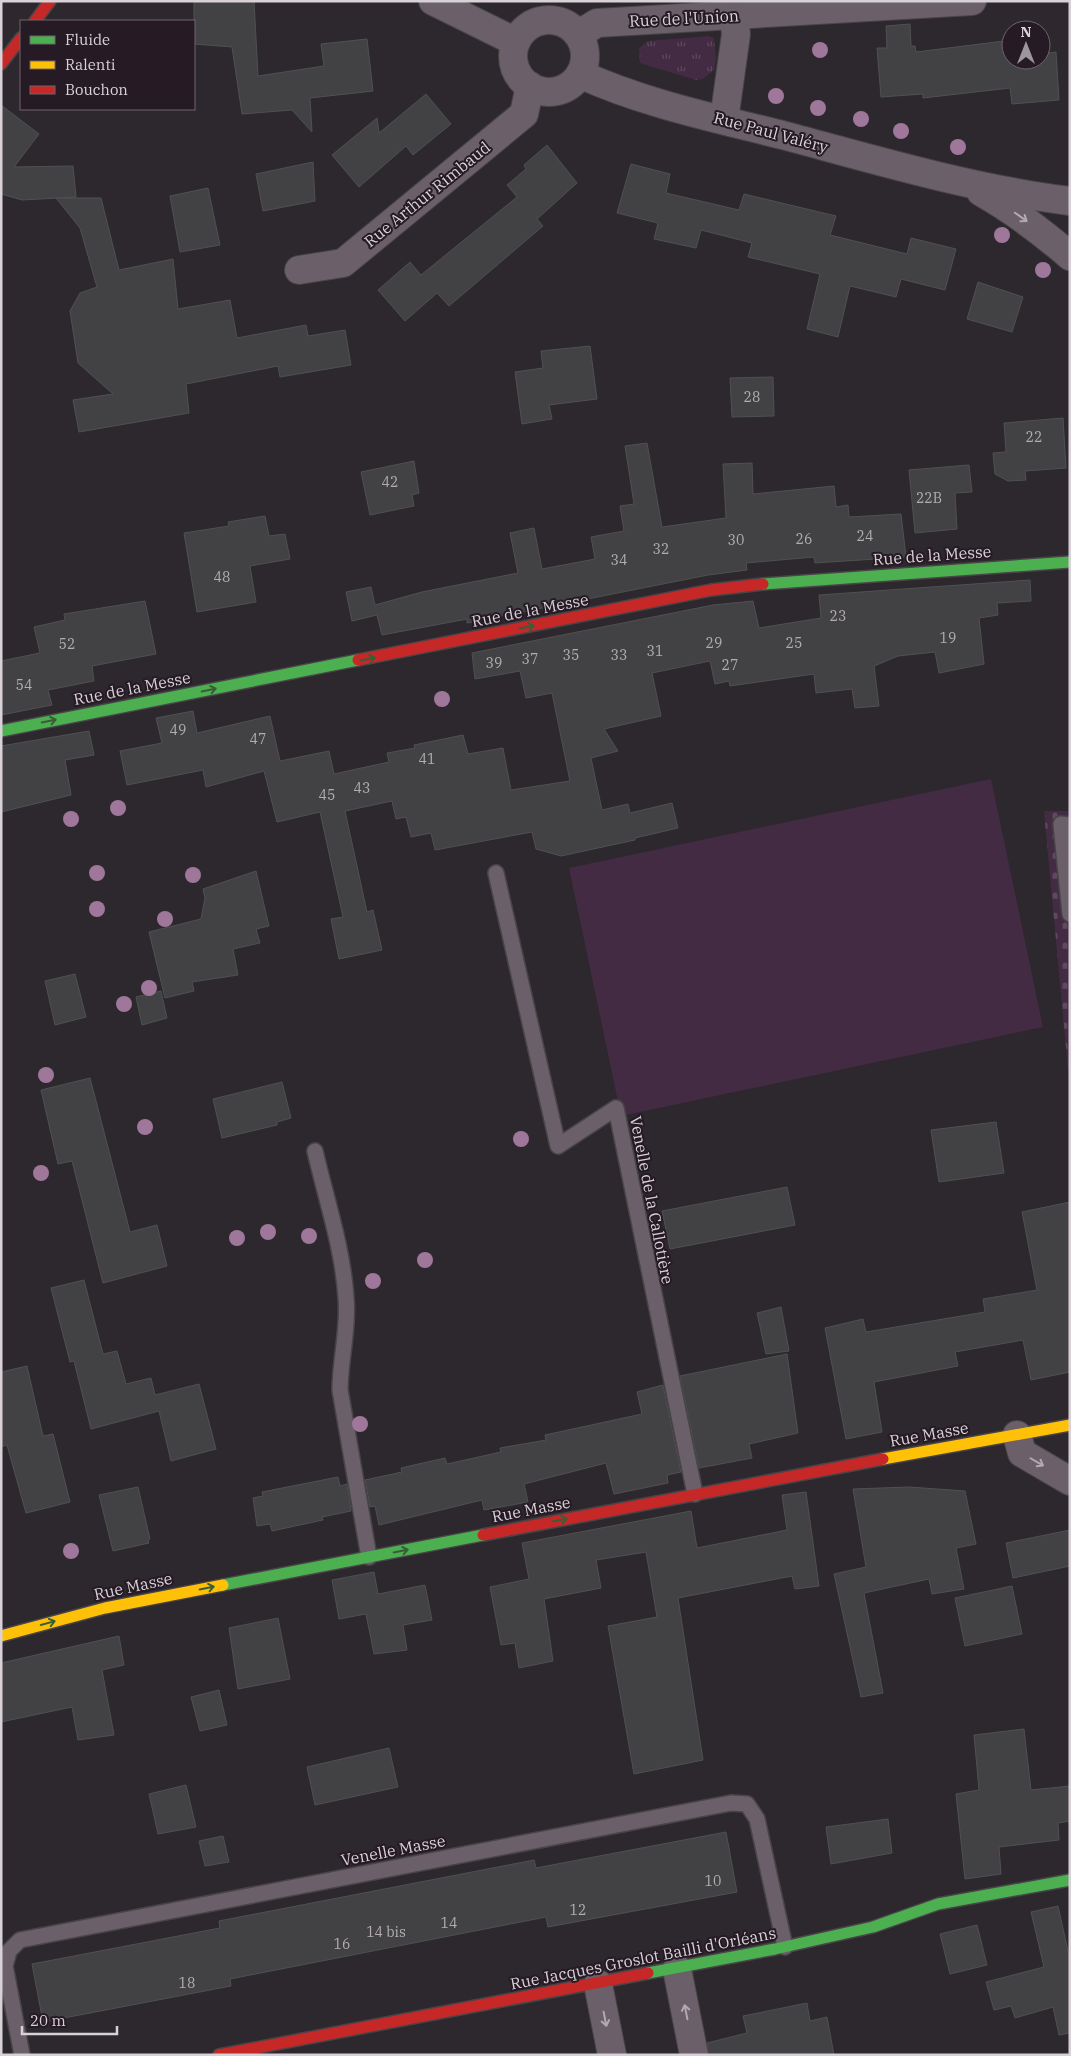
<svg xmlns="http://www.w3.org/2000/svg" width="1071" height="2056" viewBox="0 0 1071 2056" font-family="'IBM Plex Serif',serif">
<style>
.grass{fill:url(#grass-tufts)}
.cemetery{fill:url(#cemetery-stones)}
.green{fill:#432b43}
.building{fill:#424244;stroke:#4f5151}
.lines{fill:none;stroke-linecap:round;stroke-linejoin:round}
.lane-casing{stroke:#484448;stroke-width:18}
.street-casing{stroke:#484448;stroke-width:30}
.fast-casing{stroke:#484448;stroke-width:14}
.slow-casing{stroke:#484448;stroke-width:14}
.jam-casing{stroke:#484448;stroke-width:14}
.lane{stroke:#6b606a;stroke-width:15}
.street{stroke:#6b606a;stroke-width:28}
.fast{stroke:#4caf50;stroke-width:11}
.slow{stroke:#ffc107;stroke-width:11}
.jam{stroke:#c62828;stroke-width:11}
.tree{fill:#9e779b}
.oneway{stroke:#b2a9b2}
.oneway2{stroke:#375e38}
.labels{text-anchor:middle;stroke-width:4;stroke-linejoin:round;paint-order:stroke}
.number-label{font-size:14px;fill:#b3adb3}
.street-label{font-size:16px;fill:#d9d1d8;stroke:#261b25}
</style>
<defs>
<pattern id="grass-tufts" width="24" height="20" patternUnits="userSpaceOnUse" patternTransform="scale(1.25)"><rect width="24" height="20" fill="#432b43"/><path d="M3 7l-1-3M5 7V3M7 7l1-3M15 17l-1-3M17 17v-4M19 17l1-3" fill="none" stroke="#5e495d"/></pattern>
<pattern id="cemetery-stones" width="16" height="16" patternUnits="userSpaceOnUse" patternTransform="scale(1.25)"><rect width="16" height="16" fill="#432b43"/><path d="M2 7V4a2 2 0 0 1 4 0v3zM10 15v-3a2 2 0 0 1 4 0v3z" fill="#5e495d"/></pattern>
</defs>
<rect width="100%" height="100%" fill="#2d282d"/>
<polygon class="grass" points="709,36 714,38 716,60 714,70 703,79 696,80 640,63 639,48 648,41"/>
<polygon class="cemetery" points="1044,811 1070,811 1070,1091"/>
<polygon class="green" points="991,779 1043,1027 621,1116 569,868"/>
<g class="building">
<polygon points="194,1 254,1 258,76 324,66 321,44 367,39 373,91 310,98 312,132 292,110 242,114 232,47 194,44"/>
<polygon points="910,24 911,46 915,46 916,52 1004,41 1006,58 1011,57 1011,60 1041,60 1041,54 1056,52 1059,100 1012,104 1010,88 923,98 923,94 881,97 877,48 887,48 886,26"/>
<polygon points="426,94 451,124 413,155 406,146 359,187 332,155 377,118 379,133"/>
<polygon points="1,105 39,134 14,167 73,166 76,197 22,200 1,194"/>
<polygon points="547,145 577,183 537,219 543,226 449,306 437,293 405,321 378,290 410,262 421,275 517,197 507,185 526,169 524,165"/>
<polygon points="313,162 315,201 263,211 256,174"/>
<polygon points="631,164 670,174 666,193 739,210 744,194 836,216 830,235 907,254 911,238 956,249 945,290 901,279 896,297 850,286 838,337 807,329 820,274 748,257 752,243 701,230 696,248 654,239 658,223 617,213"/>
<polygon points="208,188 220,245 180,252 170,196"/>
<polygon points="56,198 101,198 119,270 173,259 178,309 230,300 237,338 306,325 308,336 345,330 351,365 280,377 278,366 186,384 189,413 79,432 73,400 113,394 78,363 70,311 80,293 97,287 80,228"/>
<polygon points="978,282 1023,297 1012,332 967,319"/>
<polygon points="590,346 597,399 549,405 552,419 522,424 515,372 543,368 541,351"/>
<polygon points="773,377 774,416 732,417 730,378"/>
<polygon points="1063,418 1066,468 1025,471 1026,480 1008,481 995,474 993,453 1006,452 1004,423"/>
<polygon points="647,443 662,527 726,518 723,464 752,463 753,494 834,486 836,507 848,505 849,517 901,514 906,557 815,563 814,557 746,563 747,570 708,575 467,623 467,619 382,635 377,615 352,621 346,592 371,587 375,605 422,592 518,573 510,533 534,528 542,569 595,559 591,537 624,531 620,506 634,504 625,446"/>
<polygon points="414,461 419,493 412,495 414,506 370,515 361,472"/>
<polygon points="969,465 972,492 955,493 957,529 915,533 909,470"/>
<polygon points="265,516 269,536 285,534 290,559 250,566 256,602 197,612 184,533 229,526 228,522"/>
<polygon points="1030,580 1031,601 997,603 998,615 979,618 984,664 939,673 935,652 898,656 874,666 879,706 855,708 852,689 816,693 814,674 730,686 729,681 715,684 710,661 652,673 661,716 604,729 618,751 591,758 602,810 628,804 630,813 672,803 678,828 635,838 635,840 561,856 536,849 532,832 435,850 431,833 411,837 406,817 396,819 392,801 345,811 367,912 373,910 382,950 339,959 331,919 343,917 320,812 277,822 264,771 206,787 203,770 127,785 120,751 162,743 156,718 193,711 197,733 270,716 280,761 329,751 334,774 389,762 387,753 415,748 414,745 463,735 468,754 503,748 511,790 570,781 552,693 526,698 520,671 475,679 472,653 713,605 753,601 759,628 821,618 819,595"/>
<polygon points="145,601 156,654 92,666 94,681 48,690 52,705 1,715 1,661 40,653 34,627 65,620 64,614"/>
<polygon points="89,731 94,755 65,760 71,795 1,812 1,746"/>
<polygon points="256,871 269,926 256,929 260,943 233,949 238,975 192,982 194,991 165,998 149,932 201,919 205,898 203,889"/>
<polygon points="75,974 86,1017 55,1025 45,981"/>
<polygon points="161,991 167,1018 142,1025 136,997"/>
<polygon points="90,1078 130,1232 157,1225 167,1266 103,1283 72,1161 58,1164 41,1090"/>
<polygon points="282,1082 291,1118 277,1122 277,1125 222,1138 213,1099"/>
<polygon points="996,1122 1004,1173 939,1182 931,1130"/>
<polygon points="787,1187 795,1225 670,1249 662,1211"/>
<polygon points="1070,1202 1070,1372 1031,1380 1023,1340 955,1352 958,1366 874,1382 882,1432 846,1439 825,1328 863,1319 866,1332 985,1312 983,1299 1037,1290 1022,1212"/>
<polygon points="84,1280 103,1354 117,1351 126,1384 151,1378 155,1395 199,1384 216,1449 171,1461 159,1411 91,1429 74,1361 70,1362 51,1288"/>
<polygon points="781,1307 789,1351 766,1354 757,1313"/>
<polygon points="787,1354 798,1433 749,1444 752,1458 699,1468 680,1376"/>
<polygon points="27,1366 43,1436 53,1434 70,1502 26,1513 7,1445 1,1447 1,1372"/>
<polygon points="663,1385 681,1472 667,1475 668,1483 614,1494 606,1463 524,1484 528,1502 484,1510 482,1500 379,1525 375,1506 370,1507 365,1480 402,1472 401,1468 445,1458 447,1464 501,1452 500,1448 546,1440 545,1435 642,1414 637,1392"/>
<polygon points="338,1477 340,1486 347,1484 351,1511 322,1517 323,1520 272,1531 270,1524 257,1526 253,1498 263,1496 262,1492"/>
<polygon points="138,1487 150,1539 148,1540 149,1543 113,1551 99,1495"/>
<polygon points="909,1487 965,1491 976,1544 956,1548 964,1589 932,1594 929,1579 864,1593 883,1693 861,1697 834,1574 866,1567 853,1489"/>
<polygon points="806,1492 819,1586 795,1589 792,1576 678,1598 703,1760 634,1774 608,1626 657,1617 646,1552 596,1560 601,1588 544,1599 553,1661 519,1668 515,1643 501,1645 490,1587 529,1579 522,1543 691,1511 697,1548 787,1530 782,1495"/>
<polygon points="1070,1530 1070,1566 1013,1578 1006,1543"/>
<polygon points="374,1572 378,1594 425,1585 432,1620 403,1625 407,1650 374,1654 366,1614 339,1619 332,1580"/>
<polygon points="1012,1586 1022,1634 965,1646 955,1598"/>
<polygon points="278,1618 290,1679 238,1689 229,1628"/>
<polygon points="119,1636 124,1665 102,1670 114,1735 78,1740 72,1707 1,1722 1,1663"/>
<polygon points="219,1690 227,1725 200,1731 191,1697"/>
<polygon points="1024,1729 1031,1790 1070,1786 1070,1821 1058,1823 1059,1840 999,1847 1001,1874 965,1879 956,1794 979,1790 974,1735"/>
<polygon points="389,1748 398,1787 315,1805 307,1767"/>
<polygon points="186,1785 196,1827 158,1834 149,1794"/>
<polygon points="888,1819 892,1853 831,1864 826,1827"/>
<polygon points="726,1832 737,1892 548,1927 546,1917 230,1979 231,1986 43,2022 32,1964 220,1928 219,1921 534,1860 536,1868"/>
<polygon points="223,1836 229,1862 205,1866 199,1841"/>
<polygon points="1058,1906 1070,1960 1070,2033 1059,2035 1053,2007 1015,2018 1011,2006 994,2010 986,1982 1044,1967 1031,1912"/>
<polygon points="977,1925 987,1965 950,1974 940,1934"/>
<polygon points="807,2003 810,2021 827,2017 834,2055 709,2055 707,2043 747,2033 743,2016"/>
</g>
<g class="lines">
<g class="lane-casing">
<g id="lane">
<polyline points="1070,825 1061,824 1070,914"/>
<polyline points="496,873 558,1146 616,1108 695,1494"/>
<path d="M 315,1151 C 326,1199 343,1249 346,1298 C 349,1329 340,1359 340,1390 L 369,1557"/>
<polyline points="22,2055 5,1966 9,1951 20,1940 731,1803 747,1804 757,1819 785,1947"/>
</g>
</g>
<g class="street-casing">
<g id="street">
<polyline points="433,1 516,42"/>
<circle cx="549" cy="56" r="36"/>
<polyline points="579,34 597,23 972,1"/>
<path d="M 580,74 C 642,103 719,119 786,136 C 880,161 973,189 1070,201"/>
<polyline points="724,120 736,34 734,16"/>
<path d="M 981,192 C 1013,210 1042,232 1070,256"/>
<polyline points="299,270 343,263 524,114 530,86"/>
<polyline points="1017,1435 1022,1453 1070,1481"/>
<polyline points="677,1969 694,2055"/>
<polyline points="598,1984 612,2055"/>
</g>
</g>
<g class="fast-casing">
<g id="fast">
<polyline points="763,584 1070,562"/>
<polyline points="1,731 358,660"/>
<polyline points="223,1585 483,1535"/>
<polyline points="648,1973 775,1949 873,1927 938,1904 1070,1880"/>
</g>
</g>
<g class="slow-casing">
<g id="slow">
<polyline points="883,1459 1070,1425"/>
<polyline points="1,1636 105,1608 223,1585"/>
</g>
</g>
<g class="jam-casing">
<g id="jam">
<polyline points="35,21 50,1"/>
<polyline points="1,64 21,38"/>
<polyline points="358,660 711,590 763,584"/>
<polyline points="483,1535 883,1459"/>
<polyline points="219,2055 648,1973"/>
</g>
</g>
<use href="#lane" class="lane"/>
<use href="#street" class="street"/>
<use href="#fast" class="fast"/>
<use href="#slow" class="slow"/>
<use href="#jam" class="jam"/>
</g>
<g class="tree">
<circle cx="820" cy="50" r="8"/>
<circle cx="776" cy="96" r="8"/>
<circle cx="818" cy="108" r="8"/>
<circle cx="861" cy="119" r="8"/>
<circle cx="901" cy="131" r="8"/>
<circle cx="958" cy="147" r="8"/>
<circle cx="1002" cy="235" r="8"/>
<circle cx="1043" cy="270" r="8"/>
<circle cx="442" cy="699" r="8"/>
<circle cx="118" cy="808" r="8"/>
<circle cx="71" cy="819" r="8"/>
<circle cx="97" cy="873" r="8"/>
<circle cx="193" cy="875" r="8"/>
<circle cx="97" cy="909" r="8"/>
<circle cx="165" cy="919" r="8"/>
<circle cx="149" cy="988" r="8"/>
<circle cx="124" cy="1004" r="8"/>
<circle cx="46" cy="1075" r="8"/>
<circle cx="145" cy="1127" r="8"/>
<circle cx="521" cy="1139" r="8"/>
<circle cx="41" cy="1173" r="8"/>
<circle cx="268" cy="1232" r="8"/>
<circle cx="309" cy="1236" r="8"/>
<circle cx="237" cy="1238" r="8"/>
<circle cx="425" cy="1260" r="8"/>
<circle cx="373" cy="1281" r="8"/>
<circle cx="360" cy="1424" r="8"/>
<circle cx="71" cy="1551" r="8"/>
</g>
<defs><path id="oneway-shaft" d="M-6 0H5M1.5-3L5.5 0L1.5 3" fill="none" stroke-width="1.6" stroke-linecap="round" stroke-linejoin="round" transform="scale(1.25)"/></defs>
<g class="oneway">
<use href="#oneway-shaft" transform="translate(1021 217) rotate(35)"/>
<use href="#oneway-shaft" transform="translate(1037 1462) rotate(30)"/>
<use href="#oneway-shaft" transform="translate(686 2012) rotate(-101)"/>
<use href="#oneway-shaft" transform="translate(605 2019) rotate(79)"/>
</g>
<g class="oneway2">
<use href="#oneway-shaft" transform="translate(527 627) rotate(-12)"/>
<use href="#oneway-shaft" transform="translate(368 659) rotate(-11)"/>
<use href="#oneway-shaft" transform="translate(209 690) rotate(-11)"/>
<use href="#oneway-shaft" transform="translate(49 721) rotate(-11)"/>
<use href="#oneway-shaft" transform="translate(560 1520) rotate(-11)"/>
<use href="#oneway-shaft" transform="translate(401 1551) rotate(-11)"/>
<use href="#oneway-shaft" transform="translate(207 1588) rotate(-11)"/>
<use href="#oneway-shaft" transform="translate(48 1623) rotate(-15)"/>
</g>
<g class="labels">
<g class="number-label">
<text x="752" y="402">28</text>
<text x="1034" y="442">22</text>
<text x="390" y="487">42</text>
<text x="929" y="503">22B</text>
<text x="865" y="541">24</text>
<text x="804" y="544">26</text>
<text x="736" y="545">30</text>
<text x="661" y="554">32</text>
<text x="619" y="565">34</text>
<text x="222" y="582">48</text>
<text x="838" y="621">23</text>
<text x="948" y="643">19</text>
<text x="714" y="648">29</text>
<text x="794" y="648">25</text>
<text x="67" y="649">52</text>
<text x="655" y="656">31</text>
<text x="571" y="660">35</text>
<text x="619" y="660">33</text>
<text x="530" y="664">37</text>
<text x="494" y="668">39</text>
<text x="730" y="670">27</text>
<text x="24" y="690">54</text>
<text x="178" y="735">49</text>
<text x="258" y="744">47</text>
<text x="427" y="764">41</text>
<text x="362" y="793">43</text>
<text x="327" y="800">45</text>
<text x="713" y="1886">10</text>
<text x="578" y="1915">12</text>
<text x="449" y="1928">14</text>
<text x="386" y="1937">14 bis</text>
<text x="342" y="1949">16</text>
<text x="187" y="1988">18</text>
</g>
<g class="street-label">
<text transform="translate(684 18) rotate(-3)" y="6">Rue de l'Union</text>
<text transform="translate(771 132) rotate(15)" y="6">Rue Paul Valéry</text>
<text transform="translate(427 194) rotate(-39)" y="6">Rue Arthur Rimbaud</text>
<text transform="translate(932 555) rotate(-4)" y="6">Rue de la Messe</text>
<text transform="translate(530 610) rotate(-11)" y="6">Rue de la Messe</text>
<text transform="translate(132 688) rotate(-11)" y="6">Rue de la Messe</text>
<text transform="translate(652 1200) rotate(79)" y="6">Venelle de la Callotière</text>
<text transform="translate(929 1434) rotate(-10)" y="6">Rue Masse</text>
<text transform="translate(531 1509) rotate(-11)" y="6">Rue Masse</text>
<text transform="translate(133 1586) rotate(-12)" y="6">Rue Masse</text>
<text transform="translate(393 1850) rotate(-11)" y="6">Venelle Masse</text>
<text transform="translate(643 1958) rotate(-11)" y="6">Rue Jacques Groslot Bailli d'Orléans</text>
</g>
</g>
<rect width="1071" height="2056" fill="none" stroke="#d9d1d8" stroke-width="5"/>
<rect x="20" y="20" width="175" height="90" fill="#261b25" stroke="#6e646d"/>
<rect x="30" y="36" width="25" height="8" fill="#4caf50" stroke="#6e646d"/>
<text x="65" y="45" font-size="15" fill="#d9d1d8">Fluide</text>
<rect x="30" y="61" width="25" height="8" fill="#ffc107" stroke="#6e646d"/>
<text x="65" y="70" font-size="15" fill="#d9d1d8">Ralenti</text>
<rect x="30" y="86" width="25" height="8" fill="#c62828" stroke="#6e646d"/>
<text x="65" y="95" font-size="15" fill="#d9d1d8">Bouchon</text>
<g transform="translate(1026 45)"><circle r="24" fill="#261b25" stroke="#6e646d"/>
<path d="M0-4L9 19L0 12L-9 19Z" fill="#9d969c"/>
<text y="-8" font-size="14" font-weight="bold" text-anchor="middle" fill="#d9d1d8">N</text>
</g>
<path d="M22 2026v8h95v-8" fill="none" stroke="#d9d1d8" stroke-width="2.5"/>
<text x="30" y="2026" font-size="15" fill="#d9d1d8" stroke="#261b25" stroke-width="4" paint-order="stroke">20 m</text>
</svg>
